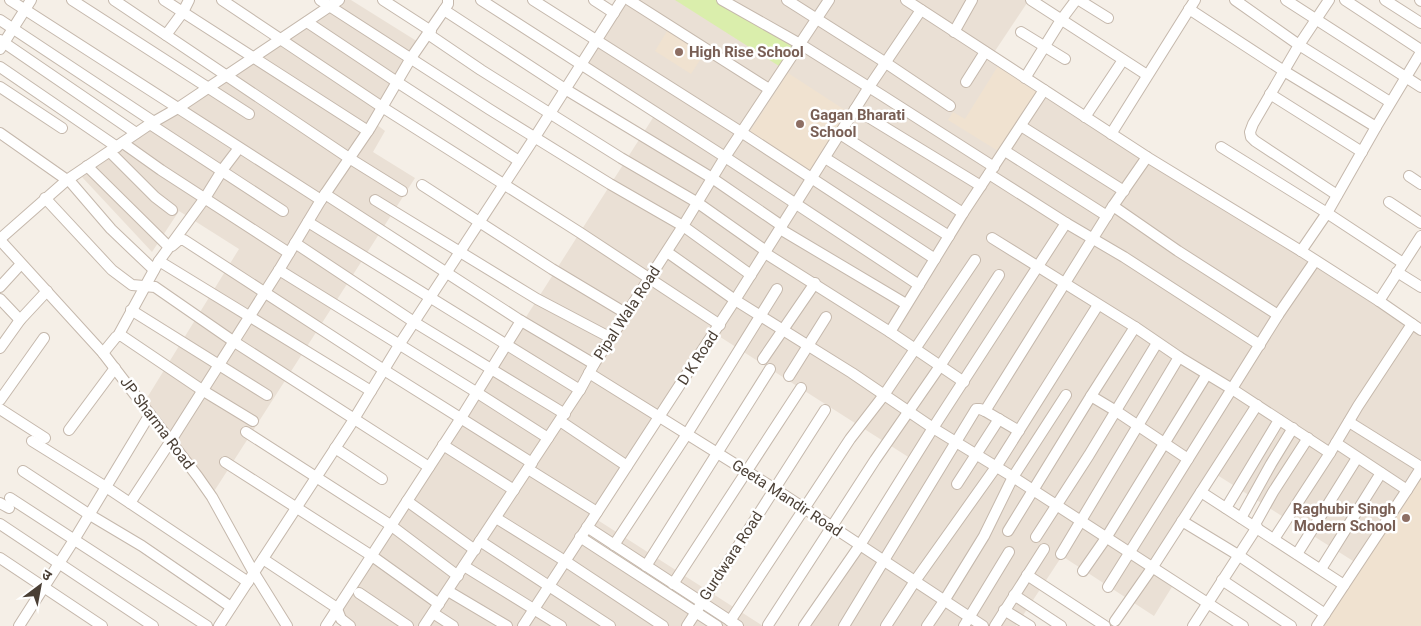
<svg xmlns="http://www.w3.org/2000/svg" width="1421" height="626" viewBox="0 0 1421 626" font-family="Roboto,'Noto Sans Devanagari',sans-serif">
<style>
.residential{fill:#eae0d5}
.education{fill:#f0e2d0}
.green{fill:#daeeac}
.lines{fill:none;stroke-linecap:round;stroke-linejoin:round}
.minor-casing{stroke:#c5b8ac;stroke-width:12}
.minor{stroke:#fff;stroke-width:10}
.education-dot{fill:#8d6e63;stroke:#fff;stroke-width:2}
.labels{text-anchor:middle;stroke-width:5;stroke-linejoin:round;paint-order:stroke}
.education-label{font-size:15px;font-weight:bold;fill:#785e54;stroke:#fff;text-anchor:start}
.street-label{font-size:15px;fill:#4a3f35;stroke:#fff}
</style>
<rect width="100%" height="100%" fill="#f5efe7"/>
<g class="residential">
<polygon points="343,0 351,0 423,45 372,121 385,131 373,152 415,178 213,493 145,401 239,249 179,211 152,252 82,177"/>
<polygon points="628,0 1029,0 989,60 1421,334 1421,471 1361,566 1214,473 1153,570 1175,582 1154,616 1062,556 1016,626 805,626 913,460 714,333 596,519 763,626 341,626 333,620 656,113 584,68"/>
</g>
<g class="education">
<polygon points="667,31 704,54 691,74 655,51"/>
<polygon points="998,66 1041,93 1003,154 948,120 953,112 965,119"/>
<polygon points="788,73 851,114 813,175 749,133"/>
<polygon points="1421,471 1421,626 1320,626"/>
</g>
<polygon class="green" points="675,0 719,0 792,46 779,66"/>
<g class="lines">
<g class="minor-casing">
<g id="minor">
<polyline points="10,0 321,200"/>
<polyline points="72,0 249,114"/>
<polyline points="114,0 349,158 402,191"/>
<polyline points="164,0 368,131"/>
<polyline points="222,0 382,107 579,232 720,325"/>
<polyline points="320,0 489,109 610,184 683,226 751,275"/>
<polyline points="383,0 431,31"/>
<polyline points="481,0 725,157 919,285"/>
<polyline points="533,0 741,132 935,259"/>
<polyline points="594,0 614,13"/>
<polyline points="629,0 769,89"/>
<polyline points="722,0 800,44 883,96 994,167"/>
<polyline points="787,0 883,61 950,106"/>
<polyline points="906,0 1147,157 1301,251 1379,301 1421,330"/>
<polyline points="1031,0 1147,75"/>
<polyline points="1079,0 1108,18"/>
<polyline points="1235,0 1299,45 1390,102"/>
<polyline points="1286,0 1421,87"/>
<polyline points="1329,0 1299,45 1253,124 1250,132 1251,137 1255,141 1337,195"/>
<polyline points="1345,0 1421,50"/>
<polyline points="1385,0 1421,23"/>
<polyline points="1420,0 1421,1"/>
<polyline points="1189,9 1284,71 1376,127 1327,213 1221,147"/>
<polyline points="444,10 565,89 712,178 782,226"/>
<polyline points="0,20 154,122"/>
<polyline points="307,22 397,82 519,161"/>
<polyline points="954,32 972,0"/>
<polyline points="1021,32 1065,59"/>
<polyline points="428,34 481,70 621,158 698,203 766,251"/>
<polyline points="166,35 183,12 189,0"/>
<polyline points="0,40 136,133"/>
<polyline points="0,49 31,0"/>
<polyline points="0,67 117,147"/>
<polyline points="1025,78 1061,20 1076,0"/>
<polyline points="966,82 985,52"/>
<polyline points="0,87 62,128"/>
<polyline points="1270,94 1362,152"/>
<polyline points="855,109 981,186"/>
<polyline points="1085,117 1123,60"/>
<polyline points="150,124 283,211"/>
<polyline points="1021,126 1124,191"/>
<polyline points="1376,127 1421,52"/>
<polyline points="0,133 67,180"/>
<polyline points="840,134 963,213"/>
<polyline points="1111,134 1195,0"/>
<polyline points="123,143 161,170 289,253"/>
<polyline points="1005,151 1107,216"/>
<polyline points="110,152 155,197 172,210"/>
<polyline points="1147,157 1113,206 1178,251 1278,315"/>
<polyline points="825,158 949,236"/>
<polyline points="87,166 167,245 172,246 179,240 184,240 384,370 532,463"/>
<polyline points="989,174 1066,223 1124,257 1260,345"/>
<polyline points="1409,176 1421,184"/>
<polyline points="68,179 111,229 154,270"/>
<polyline points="422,185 552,269 627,314"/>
<polyline points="325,194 518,319 594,364"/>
<polyline points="45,198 112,270 132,285 155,287 233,341 429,467"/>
<polyline points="375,200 537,299 611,338"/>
<polyline points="1389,202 1421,223"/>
<polyline points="308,222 580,390"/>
<polyline points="780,229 906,304"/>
<polyline points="992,238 1135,327 1179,357 1232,389 1330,453"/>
<polyline points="0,239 67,180 150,124 178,108 339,0"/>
<polyline points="0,240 103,353 198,477 212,497 254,573 287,626"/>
<polyline points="295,243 414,322 565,414"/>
<polyline points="1301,251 1327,213 1403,263"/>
<polyline points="667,252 735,300 852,373 933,428 1013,477 1243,626"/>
<polyline points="765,253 890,332 964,382"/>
<polyline points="159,261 371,391"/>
<polyline points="279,270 476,392 548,438"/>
<polyline points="1397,272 1421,287"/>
<polyline points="0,287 21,264"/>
<polyline points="0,299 20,320"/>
<polyline points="1379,301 1421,236"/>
<polyline points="131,310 267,395"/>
<polyline points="890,332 963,213 1044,90"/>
<polyline points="118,336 159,261 205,198 223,169 239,148"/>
<polyline points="0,348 20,320 47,291"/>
<polyline points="103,353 116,337 118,336 122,336 202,390 253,421"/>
<polyline points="763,359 815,283"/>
<polyline points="589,373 775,489 983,626"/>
<polyline points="789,376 826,317"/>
<polyline points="1091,396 1116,411 1188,459"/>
<polyline points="0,400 44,338"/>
<polyline points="0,409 45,438"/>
<polyline points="985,411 1113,206"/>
<polyline points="560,421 627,466"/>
<polyline points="1349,422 1421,467"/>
<polyline points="69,430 115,368"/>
<polyline points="246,432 389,524 458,576"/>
<polyline points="32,441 106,487 248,582"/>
<polyline points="443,445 514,490"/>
<polyline points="335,448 382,479"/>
<polyline points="225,462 372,556 439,604"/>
<polyline points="528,469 597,512"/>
<polyline points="23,471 90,515 142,546 231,607"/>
<polyline points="957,484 999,419"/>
<polyline points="1407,490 1421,468"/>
<polyline points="1201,492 1344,585"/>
<polyline points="10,498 207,626"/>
<polyline points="407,501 475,550"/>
<polyline points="0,503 9,508"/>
<polyline points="130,503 170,442 279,270 321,200 370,128 411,58 444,10 448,4 448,0"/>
<polyline points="1226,508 1279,420"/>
<polyline points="496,518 565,561 663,626"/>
<polyline points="1241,518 1271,464 1293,428"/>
<polyline points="1182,521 1238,555 1325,614"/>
<polyline points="0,524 153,626"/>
<polyline points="1254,526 1273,492 1308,438"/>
<polyline points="587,527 738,626"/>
<polyline points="1008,531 1091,396 1135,327"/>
<polyline points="580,537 717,626"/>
<polyline points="1036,537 1089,455 1157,343"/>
<polyline points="1274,539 1330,453 1358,406 1412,324"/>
<polyline points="480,541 610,626"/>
<polyline points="614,545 687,434 777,289"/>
<polyline points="1061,554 1179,357"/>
<polyline points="1297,554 1357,458"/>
<polyline points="0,558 102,626"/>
<polyline points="263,559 334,606 337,609 341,619 350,626"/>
<polyline points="464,566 561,626"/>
<polyline points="646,566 770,369"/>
<polyline points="1321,569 1381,473"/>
<polyline points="1083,571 1106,538 1207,374"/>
<polyline points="1027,575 1105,626"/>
<polyline points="1222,580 1291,626"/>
<polyline points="673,584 801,388"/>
<polyline points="1108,587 1278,315 1315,261"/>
<polyline points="448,591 507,626"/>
<polyline points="359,593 408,626"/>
<polyline points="1014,595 1061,626"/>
<polyline points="1004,610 1030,626"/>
<polyline points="433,613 453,626"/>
<polyline points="730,621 850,439 884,395 975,260"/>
<polyline points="1115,621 1152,568 1257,405"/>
<polyline points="768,625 875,460 940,366 999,275"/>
<polyline points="19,626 74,540 150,414"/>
<polyline points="219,626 351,424 399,345 535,137 622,0"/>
<polyline points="326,626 461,418 521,321"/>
<polyline points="424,626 581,388 594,364 683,226 725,157 829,0"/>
<polyline points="523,626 735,300 869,87 921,10"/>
<polyline points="687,626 825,410"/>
<polyline points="804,626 860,545 933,428 1066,223"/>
<polyline points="844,626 976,409 980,409 985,411 1019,431"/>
<polyline points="886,626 915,581 996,467 1098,305"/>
<polyline points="927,626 944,601 984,536 1013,477 1066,395"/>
<polyline points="964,626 1009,552"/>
<polyline points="995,626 1044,549"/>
<polyline points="1193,626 1257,527"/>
<polyline points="1317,626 1407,490 1336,443"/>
</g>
</g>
<use href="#minor" class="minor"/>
</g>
<g class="education-dot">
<circle cx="679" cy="52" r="5"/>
<circle cx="800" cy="124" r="5"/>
<circle cx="1406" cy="518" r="5"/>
</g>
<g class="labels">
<g class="education-label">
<text x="689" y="57">High Rise School</text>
<text x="810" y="120">Gagan Bharati<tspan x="810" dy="17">School</tspan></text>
<text x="1396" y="514" text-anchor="end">Raghubir Singh<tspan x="1396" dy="17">Modern School</tspan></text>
</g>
<g class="street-label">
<text transform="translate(627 313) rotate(-57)" y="5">Pipal Wala Road</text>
<text transform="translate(698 358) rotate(-57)" y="5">D K Road</text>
<text transform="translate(157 423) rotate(53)" y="5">JP Sharma Road</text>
<text transform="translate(787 498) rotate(33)" y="5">Geeta Mandir Road</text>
<text transform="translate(731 556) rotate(-57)" y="5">Gurdwara Road</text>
</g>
</g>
<g transform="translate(40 586) rotate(32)" stroke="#ffffff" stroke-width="4" paint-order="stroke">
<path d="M0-4L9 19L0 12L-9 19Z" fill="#4a3f35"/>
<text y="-8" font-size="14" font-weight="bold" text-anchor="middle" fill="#4a3f35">उ</text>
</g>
</svg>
